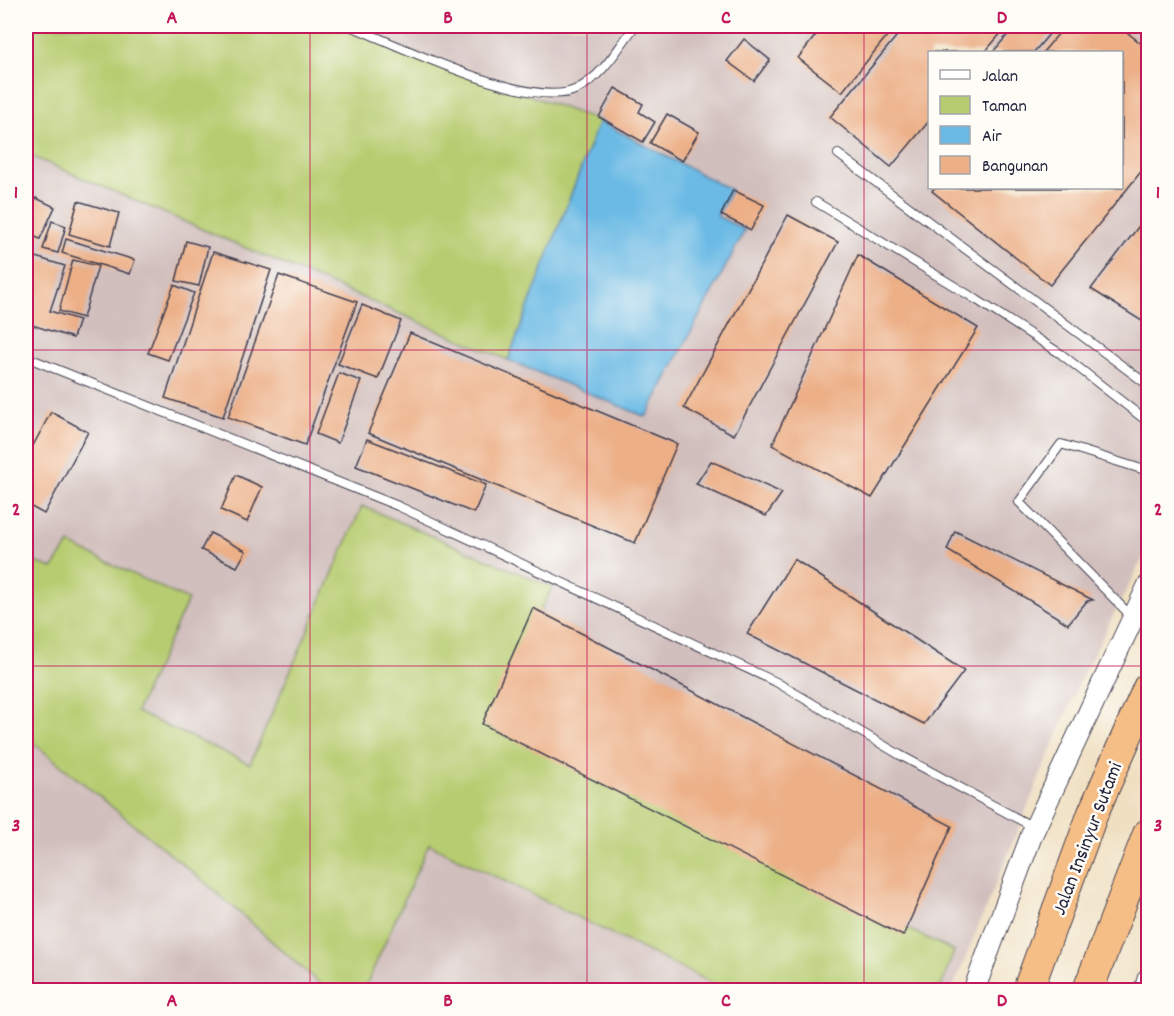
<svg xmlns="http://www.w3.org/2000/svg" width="1174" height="1016" viewBox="0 0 1174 1016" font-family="Dekko,sans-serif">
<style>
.industrial{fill:#d1bfbd;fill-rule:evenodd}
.green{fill:#b7cc71;stroke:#6c7756;stroke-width:1.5}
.water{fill:#6abae5;stroke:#466e90;stroke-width:1.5}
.building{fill:#ecaf86}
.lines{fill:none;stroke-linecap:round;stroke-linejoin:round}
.service-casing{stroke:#413e4f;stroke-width:10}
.tertiary-casing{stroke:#413e4f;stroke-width:23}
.motorway-casing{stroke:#413e4f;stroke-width:32}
.service{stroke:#fff;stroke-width:8}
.tertiary{stroke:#fff;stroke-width:21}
.motorway{stroke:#f6be87;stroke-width:30}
.grid{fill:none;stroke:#c2185b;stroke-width:1.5;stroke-opacity:0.55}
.labels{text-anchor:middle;stroke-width:5;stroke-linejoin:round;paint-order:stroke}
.street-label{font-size:20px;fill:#22223b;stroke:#fdfcf7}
.neatline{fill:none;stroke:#c2185b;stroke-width:2}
.grid-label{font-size:20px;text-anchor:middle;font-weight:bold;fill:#c2185b}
</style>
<rect width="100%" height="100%" fill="#fdfcf7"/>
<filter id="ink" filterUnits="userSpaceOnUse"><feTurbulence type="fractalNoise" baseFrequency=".0167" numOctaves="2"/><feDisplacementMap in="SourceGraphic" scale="12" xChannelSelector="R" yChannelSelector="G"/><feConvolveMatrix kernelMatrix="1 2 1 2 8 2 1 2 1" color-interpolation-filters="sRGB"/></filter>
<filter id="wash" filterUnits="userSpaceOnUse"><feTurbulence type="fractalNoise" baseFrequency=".008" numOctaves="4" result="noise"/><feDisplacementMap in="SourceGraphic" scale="24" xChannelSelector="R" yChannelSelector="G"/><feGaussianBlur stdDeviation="1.35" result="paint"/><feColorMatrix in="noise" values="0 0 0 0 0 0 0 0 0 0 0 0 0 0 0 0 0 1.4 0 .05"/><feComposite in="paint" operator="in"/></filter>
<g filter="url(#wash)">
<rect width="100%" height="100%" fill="#f0e0c2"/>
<g class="industrial">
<path d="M 342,26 L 1148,26 L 1148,548 L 1080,680 L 952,990 L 940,990 L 954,951 L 485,726 L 362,506 L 250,764 L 135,712 L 69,544 L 53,568 L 26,559 L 26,154 L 646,417 L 745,230 L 716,216 L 731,190 L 599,121 ZM 930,52 L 1122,52 L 1122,188 L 930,188 Z"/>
<polygon points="26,737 207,884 327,990 26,990"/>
<polygon points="429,843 726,990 363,990"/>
</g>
<g class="green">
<polygon points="26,26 342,26 599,121 508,360 26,154"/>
<polygon points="362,506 552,587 486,726 954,951 940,990 726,990 429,844 364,990 327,990 207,884 26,737 26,559 53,568 69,544 188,600 136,712 250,764"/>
</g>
<polygon class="water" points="599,121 731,190 717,216 745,230 646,417 508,360"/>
<g id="blocks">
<g class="building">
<polygon points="823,26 895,26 842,92 798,58"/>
<polygon points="905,26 1007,26 985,52 930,52 930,120 891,167 830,117"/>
<polygon points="1015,26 1056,26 1034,52 993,52"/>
<polygon points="1065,26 1119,26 1148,49 1148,163 1050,285 932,191 934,188 1122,188 1122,52 1043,52"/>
<polygon points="744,39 770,60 754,81 727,61"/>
<polygon points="615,88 643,104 639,112 655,122 643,142 599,117"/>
<polygon points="667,114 699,132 682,161 650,143"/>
<polygon points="733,190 764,205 751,230 721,215"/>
<polygon points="36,198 55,207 40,239 26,233 26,221"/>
<polygon points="78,201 119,213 110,246 69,234"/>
<polygon points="1148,214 1148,325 1091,289"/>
<polygon points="788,215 838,242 734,435 684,408"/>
<polygon points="52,221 66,226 58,253 43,249"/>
<polygon points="66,239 135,260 130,274 62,253"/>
<polygon points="186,241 208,247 199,286 176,281"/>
<polygon points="213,252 271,270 223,417 165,398"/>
<polygon points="29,255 65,266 50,311 79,320 73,338 26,323 26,265"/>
<polygon points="858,255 978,328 872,498 772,445"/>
<polygon points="73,260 98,266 83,318 59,311"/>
<polygon points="279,275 357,302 305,445 228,417"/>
<polygon points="174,285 194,293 168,360 148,353"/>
<polygon points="362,305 401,321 378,379 338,364"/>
<polygon points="410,333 677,444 635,543 368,433"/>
<polygon points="339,373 361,381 338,443 316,434"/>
<polygon points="51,412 88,432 44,514 26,504 26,459"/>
<polygon points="367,439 486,485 474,513 356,466"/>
<polygon points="711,461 782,493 766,516 696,484"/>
<polygon points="236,475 262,487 247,522 221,510"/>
<polygon points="955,531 1093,600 1087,601 1068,624 947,550"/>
<polygon points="210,533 246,551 237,567 201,550"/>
<polygon points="794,559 964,671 924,724 747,634"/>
<polygon points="533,608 952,826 903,936 482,724"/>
</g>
</g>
</g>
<g filter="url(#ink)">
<use href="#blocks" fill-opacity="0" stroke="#413e4f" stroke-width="1.5"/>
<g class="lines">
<g class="service-casing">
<g id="service">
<path d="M 350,26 C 396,44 533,112 577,89 C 603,76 618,48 635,26"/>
<polyline points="838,154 1148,385"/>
<polyline points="816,202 977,300 1061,354 1148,422"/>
<polyline points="26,357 398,506 776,682 900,755 1035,828"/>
<polyline points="1132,617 1019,502 1061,444 1148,471"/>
</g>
</g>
<g class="tertiary-casing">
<g id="tertiary">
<polyline points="974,990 1032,834 1148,586"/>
<polyline points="1145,990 1148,979"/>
</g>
</g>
<g class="motorway-casing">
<g id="motorway">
<polyline points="1028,990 1093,813 1148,688"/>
<polyline points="1088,990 1148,834"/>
</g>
</g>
<use href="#service" class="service"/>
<use href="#tertiary" class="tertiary"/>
<use href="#motorway" class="motorway"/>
</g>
</g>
<path class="grid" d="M 310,26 L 310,990M 587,26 L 587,990M 864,26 L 864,990M 26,350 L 1148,350M 26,666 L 1148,666"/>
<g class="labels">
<g class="street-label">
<text transform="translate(1086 838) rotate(-69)" y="7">Jalan Insinyur Sutami</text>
</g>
</g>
<rect width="1174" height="1016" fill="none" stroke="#fdfcf7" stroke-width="66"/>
<rect x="928" y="51" width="195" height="138" fill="#fdfcf7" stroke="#a5a5ac" stroke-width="1.5"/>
<rect x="940" y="70" width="30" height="9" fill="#ffffff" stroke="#a5a5ac" stroke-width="1.5"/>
<text x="982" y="81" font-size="18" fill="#22223b">Jalan</text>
<rect x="940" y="96" width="30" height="18" fill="#b7cc71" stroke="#a5a5ac" stroke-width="1.5"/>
<text x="982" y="111" font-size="18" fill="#22223b">Taman</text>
<rect x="940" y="126" width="30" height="18" fill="#6abae5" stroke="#a5a5ac" stroke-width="1.5"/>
<text x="982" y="141" font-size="18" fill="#22223b">Air</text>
<rect x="940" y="156" width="30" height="18" fill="#ecaf86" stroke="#a5a5ac" stroke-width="1.5"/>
<text x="982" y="171" font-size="18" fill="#22223b">Bangunan</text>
<rect x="33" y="33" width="1108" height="950" class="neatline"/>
<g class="grid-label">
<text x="172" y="23">A</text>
<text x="448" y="23">B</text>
<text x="726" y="23">C</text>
<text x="1002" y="23">D</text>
<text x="16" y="198">1</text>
<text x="1158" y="198">1</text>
<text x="16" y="515">2</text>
<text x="1158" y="515">2</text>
<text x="16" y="831">3</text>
<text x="1158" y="831">3</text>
<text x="172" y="1006">A</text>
<text x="448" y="1006">B</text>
<text x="726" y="1006">C</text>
<text x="1002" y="1006">D</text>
</g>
</svg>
